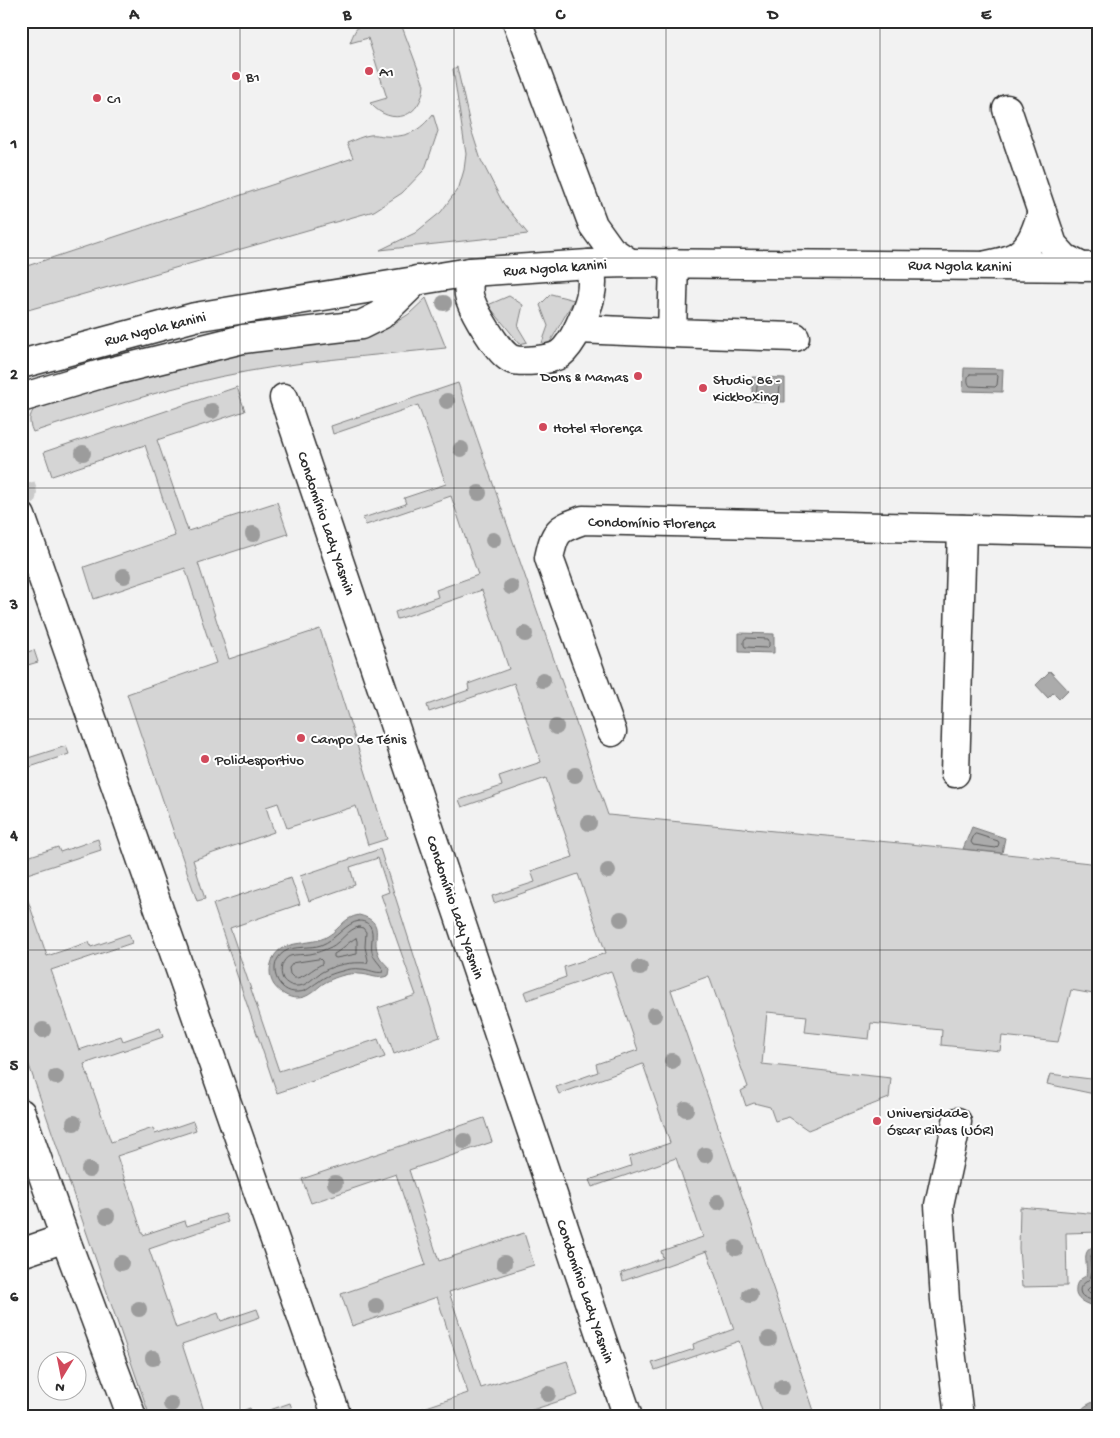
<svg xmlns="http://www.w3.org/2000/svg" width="1120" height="1438" viewBox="0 0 1120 1438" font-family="'Gochi Hand',sans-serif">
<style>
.green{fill:#d5d5d5;stroke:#808080}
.water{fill:#ababab;stroke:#787878}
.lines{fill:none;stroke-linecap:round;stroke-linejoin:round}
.shore{stroke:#5e5e5e;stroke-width:1}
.minor-tunnel{stroke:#cacaca;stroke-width:28;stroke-dasharray:28 14;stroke-linecap:butt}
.minor-casing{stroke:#2b2b2b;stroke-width:31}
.major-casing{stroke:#2b2b2b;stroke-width:31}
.minor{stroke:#fff;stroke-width:28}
.major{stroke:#fff;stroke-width:28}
.tree{fill:#9c9c9c}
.grid{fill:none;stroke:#2b2b2b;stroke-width:1;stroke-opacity:0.55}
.poi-dot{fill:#d1495b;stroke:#fff;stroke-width:2}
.labels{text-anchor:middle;stroke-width:4;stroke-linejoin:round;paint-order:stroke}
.poi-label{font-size:15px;fill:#2b2b2b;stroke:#fff;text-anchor:start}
.street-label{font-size:15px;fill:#2b2b2b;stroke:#fff}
.neatline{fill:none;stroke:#2b2b2b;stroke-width:2}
.grid-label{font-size:16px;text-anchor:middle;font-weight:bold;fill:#2b2b2b}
</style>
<rect width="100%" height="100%" fill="#f2f2f2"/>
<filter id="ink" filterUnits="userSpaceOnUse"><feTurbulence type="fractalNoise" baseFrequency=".02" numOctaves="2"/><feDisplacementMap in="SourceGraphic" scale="10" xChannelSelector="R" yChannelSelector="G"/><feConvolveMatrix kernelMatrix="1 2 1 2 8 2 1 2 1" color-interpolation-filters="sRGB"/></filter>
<g filter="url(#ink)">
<g class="green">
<path d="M 363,21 L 397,21 L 401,24 L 424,85 C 422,117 392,128 370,103 L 387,98 L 368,38 L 350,43 C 353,34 356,28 363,21 Z"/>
<polygon points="457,67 471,129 481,160 503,203 528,234 380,250 415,233 441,212 459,187 464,170 466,154 453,69"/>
<path d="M 433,114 L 438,131 L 425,169 L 402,193 L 374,211 L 21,312 L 21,268 L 353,158 L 347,143 C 355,140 362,136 370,135 C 375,134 380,136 385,136 C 407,138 420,131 433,114 Z"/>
<polygon points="551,294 574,300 549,344 542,343 548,326 540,305"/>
<polygon points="509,296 523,305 518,327 527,342 520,344 488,305"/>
<path d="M 426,298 L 446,348 C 370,356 294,361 219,377 C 156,391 94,412 33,432 C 27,419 30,414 38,403 L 242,352 L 325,341 L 360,339 L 384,330 L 409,314 Z"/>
<polygon points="458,383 608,815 951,848 1099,864 1099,995 1071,990 1058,1042 1002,1036 1000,1051 941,1045 942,1030 871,1023 869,1039 805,1032 807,1016 767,1012 762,1064 891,1078 889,1098 808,1130 789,1117 775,1121 770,1107 754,1103 746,1106 741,1091 748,1087 709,976 671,990 748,1213 816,1417 764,1417 739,1341 655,1370 652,1363 694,1349 693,1344 734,1329 707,1251 623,1281 621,1273 663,1258 661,1251 703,1237 676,1158 592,1187 589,1180 631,1166 629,1157 670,1143 643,1064 559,1094 556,1087 598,1072 596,1064 638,1050 611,971 527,1000 524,992 566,977 564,967 606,953 578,874 494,903 492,896 535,882 531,871 573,857 546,778 462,807 459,800 502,786 499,776 541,762 514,683 429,712 427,705 469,690 468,684 509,669 482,590 401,618 397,619 395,612 438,597 436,590 478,575 451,496 366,525 363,518 406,504 404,498 446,484 418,405 333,434 331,426"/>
<polygon points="237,387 245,411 157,440 188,531 277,502 288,534 198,563 229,659 320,629 387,839 368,845 356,806 287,828 278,803 266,807 274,832 193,860 205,899 197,901 127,694 216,663 185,568 94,599 84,567 175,536 145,445 52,476 44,452"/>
<polygon points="34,650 38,662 21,667 21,654"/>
<polygon points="66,746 69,754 21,770 21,756 25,754 28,758"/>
<polygon points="98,839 101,850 21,876 21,859 58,847 60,852"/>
<polygon points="380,849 440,1037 394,1054 378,1008 416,995 381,895 389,892 378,858 350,867 355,885 309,901 300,876"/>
<polygon points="291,878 300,904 230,928 279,1071 378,1039 385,1057 277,1093 213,904"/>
<polygon points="21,880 47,956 89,942 91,947 129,934 132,943 51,970 79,1050 121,1036 123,1041 160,1028 163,1037 84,1064 111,1142 153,1128 155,1134 193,1121 196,1130 117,1156 143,1235 185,1221 187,1226 225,1214 228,1222 149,1249 176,1328 218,1313 221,1321 257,1309 260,1317 182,1344 206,1417 150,1417 21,1042"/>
<polygon points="1050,1074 1099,1080 1099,1095 1047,1084"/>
<polygon points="484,1118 492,1142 409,1170 439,1261 524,1233 534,1265 449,1292 481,1388 567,1361 578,1395 511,1417 397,1417 468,1393 437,1297 352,1326 341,1294 426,1265 396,1174 311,1203 302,1179"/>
<polygon points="1020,1207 1099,1214 1099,1232 1066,1233 1067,1286 1022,1287 1019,1248"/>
<polygon points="290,1403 293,1412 280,1417 226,1417 250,1408 253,1416"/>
</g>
<g class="water">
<polygon points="964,368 1003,369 1002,392 963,391"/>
<polygon points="752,377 785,378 785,402 752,401"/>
<polygon points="739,633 774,634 774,653 739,652"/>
<polygon points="1050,671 1068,690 1059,699 1053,693 1048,698 1036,685"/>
<polygon points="972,827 1005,838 1002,853 963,849"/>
<path d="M 359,915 C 387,922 371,937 378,953 C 380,960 386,964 390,969 L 389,975 C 378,981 370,974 359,974 C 354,973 349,974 344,975 C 336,977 326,981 320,986 C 313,992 307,998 297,998 C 288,998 279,992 274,985 C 270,979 269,971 271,964 C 278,936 309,948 328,936 C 341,928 343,918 359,915 Z"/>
<path d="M 1099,1245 L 1099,1309 C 1090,1304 1074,1302 1076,1289 C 1076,1282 1080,1279 1086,1276 C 1089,1263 1078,1249 1099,1245 Z"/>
<path d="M 1099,1399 L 1099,1417 L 1079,1417 C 1080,1406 1090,1404 1099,1399 Z"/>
</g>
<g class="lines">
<g class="shore">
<path d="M 970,374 L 996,374 L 998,376 L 997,385 L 995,387 L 970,386 C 967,383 967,376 970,374 Z"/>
<path d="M 759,383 L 779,384 L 780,386 L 779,395 L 777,397 L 758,396 C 756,393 756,385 759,383 Z"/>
<polygon points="746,638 768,639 769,641 769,646 767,648 745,647 744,645 744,641"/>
<polygon points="976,834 998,841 999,843 998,846 996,848 973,845 971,842 974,835"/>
<path d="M 359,921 C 363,921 367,922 370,926 C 375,934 369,946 373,955 C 376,962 383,966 383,972 C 376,974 369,969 361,969 C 355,968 348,969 342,971 C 334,973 325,976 318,982 C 311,986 307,992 298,992 C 277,994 266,964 284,952 C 294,945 310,949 321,945 C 337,939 345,923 359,921 Z"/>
<path d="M 359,927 L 363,928 L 366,932 L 365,947 L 368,960 L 367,963 C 351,962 336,964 322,972 C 314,976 307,987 296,986 C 291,986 286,983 283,979 C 279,971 282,959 290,956 C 296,954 303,955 310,954 C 317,953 324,950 331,947 C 341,942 349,928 359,927 Z"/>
<path d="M 356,938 L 357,941 L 357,954 L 336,958 L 334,957 L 334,954 C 342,950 349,941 356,938 Z"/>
<path d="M 320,959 L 322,961 L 322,964 C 313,968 303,979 294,978 L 290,974 L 289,968 L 293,963 Z"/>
<path d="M 1099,1250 C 1082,1255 1096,1268 1090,1278 C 1087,1283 1077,1285 1081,1294 C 1084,1299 1094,1300 1099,1303"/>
<path d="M 1099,1256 L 1096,1260 C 1097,1268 1100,1277 1093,1284 C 1091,1286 1089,1288 1087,1290 L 1088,1292 L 1099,1296"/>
</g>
<polyline class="minor-tunnel" points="21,485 23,493 21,499"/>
<g class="minor-casing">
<g id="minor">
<polyline points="517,21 593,225 611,250 630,263"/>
<polyline points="1007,109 1053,245 1065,258 1082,267"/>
<polyline points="674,263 672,333 795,337"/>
<path d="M 589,264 C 597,288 588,307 578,329 L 672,333"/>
<path d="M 987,265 C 995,263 1003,262 1010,259 C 1030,252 1036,231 1042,212"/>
<path d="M 470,272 C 469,281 467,290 470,299 C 475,313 498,353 511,359 C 521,363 551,360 560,354 C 568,348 574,337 578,329"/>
<polyline points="21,398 101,374 243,339 361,325 381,315 417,280"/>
<polyline points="284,398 628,1417"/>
<polyline points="21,516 337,1417"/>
<path d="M 612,732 L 549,558 C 555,531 557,529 583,520 L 1099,532"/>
<polyline points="955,773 962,529"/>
<polyline points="21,1113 65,1238 132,1417"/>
<polyline points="957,1122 939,1205 945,1300 959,1417"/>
<polyline points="21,1253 65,1238"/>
</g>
</g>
<g class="major-casing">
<polyline id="major" points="21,364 195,317 470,272 589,264 630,263 1099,267"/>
</g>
<use href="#minor" class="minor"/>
<use href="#major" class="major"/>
</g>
<g class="tree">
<circle cx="444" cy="303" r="8"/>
<circle cx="447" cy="401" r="8"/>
<circle cx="212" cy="411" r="8"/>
<circle cx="461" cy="449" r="8"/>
<circle cx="83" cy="453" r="8"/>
<circle cx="479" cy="493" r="8"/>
<circle cx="253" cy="534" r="8"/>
<circle cx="493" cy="540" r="8"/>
<circle cx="124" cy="576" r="8"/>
<circle cx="511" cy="587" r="8"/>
<circle cx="525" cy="634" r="8"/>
<circle cx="543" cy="680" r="8"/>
<circle cx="556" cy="727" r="8"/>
<circle cx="575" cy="775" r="8"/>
<circle cx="589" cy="823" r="8"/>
<circle cx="608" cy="871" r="8"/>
<circle cx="621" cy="919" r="8"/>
<circle cx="640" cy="968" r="8"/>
<circle cx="654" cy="1015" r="8"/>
<circle cx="43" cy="1030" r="8"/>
<circle cx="672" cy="1061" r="8"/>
<circle cx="56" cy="1077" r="8"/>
<circle cx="686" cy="1109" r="8"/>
<circle cx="74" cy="1123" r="8"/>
<circle cx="464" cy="1141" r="8"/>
<circle cx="705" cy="1155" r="8"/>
<circle cx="89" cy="1170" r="8"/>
<circle cx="335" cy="1183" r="8"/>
<circle cx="718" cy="1202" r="8"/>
<circle cx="107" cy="1216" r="8"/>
<circle cx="736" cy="1248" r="8"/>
<circle cx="121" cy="1263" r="8"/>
<circle cx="504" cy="1263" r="8"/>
<circle cx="750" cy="1295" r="8"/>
<circle cx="376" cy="1306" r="8"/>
<circle cx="139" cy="1309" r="8"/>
<circle cx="769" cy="1339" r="8"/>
<circle cx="153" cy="1358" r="8"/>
<circle cx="782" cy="1387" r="8"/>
<circle cx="548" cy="1394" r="8"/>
<circle cx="171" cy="1404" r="8"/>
</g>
</g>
<path class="grid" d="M 240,21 L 240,1417M 454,21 L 454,1417M 666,21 L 666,1417M 880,21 L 880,1417M 21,258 L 1099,258M 21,488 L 1099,488M 21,719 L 1099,719M 21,950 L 1099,950M 21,1180 L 1099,1180"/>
<g class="poi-dot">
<circle cx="369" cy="71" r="5"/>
<circle cx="236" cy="76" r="5"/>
<circle cx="97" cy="98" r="5"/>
<circle cx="638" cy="376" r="5"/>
<circle cx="703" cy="388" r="5"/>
<circle cx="543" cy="427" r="5"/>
<circle cx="301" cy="738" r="5"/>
<circle cx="205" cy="759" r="5"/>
<circle cx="877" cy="1121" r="5"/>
</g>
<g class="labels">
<g class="poi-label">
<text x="379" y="76">A1</text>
<text x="246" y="81">B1</text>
<text x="107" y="103">C1</text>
<text x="628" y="381" text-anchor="end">Dons &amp; Mamas</text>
<text x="713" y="384">Studio 86 -<tspan x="713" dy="17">Kickboxing</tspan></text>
<text x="553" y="432">Hotel Florença</text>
<text x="311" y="743">Campo de Ténis</text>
<text x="215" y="764">Polidesportivo</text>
<text x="887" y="1117">Universidade<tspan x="887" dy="17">Óscar Ribas (UÓR)</tspan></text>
</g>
<g class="street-label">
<text transform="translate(960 265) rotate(1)" y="5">Rua Ngola kanini</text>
<text transform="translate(555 267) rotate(-4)" y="5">Rua Ngola kanini</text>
<text transform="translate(155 328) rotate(-14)" y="5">Rua Ngola kanini</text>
<text transform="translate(652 522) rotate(1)" y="5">Condomínio Florença</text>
<text transform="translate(327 523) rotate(71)" y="5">Condomínio Lady Yasmin</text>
<text transform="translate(456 907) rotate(71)" y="5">Condomínio Lady Yasmin</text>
<text transform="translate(586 1291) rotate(71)" y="5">Condomínio Lady Yasmin</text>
</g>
</g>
<rect width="1120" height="1438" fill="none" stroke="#fff" stroke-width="55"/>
<g transform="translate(62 1376) rotate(190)"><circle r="24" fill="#ffffff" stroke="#aaaaaa"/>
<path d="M0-4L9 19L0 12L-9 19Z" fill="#d1495b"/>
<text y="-8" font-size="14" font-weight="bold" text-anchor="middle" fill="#2b2b2b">N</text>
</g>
<rect x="28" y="28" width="1064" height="1382" class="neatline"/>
<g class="grid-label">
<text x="134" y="19">A</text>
<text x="347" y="19">B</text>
<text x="560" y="19">C</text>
<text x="773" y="19">D</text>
<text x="986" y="19">E</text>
<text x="14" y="148">1</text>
<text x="14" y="379">2</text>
<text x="14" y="609">3</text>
<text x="14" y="840">4</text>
<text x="14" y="1070">5</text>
<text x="14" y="1301">6</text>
</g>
</svg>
